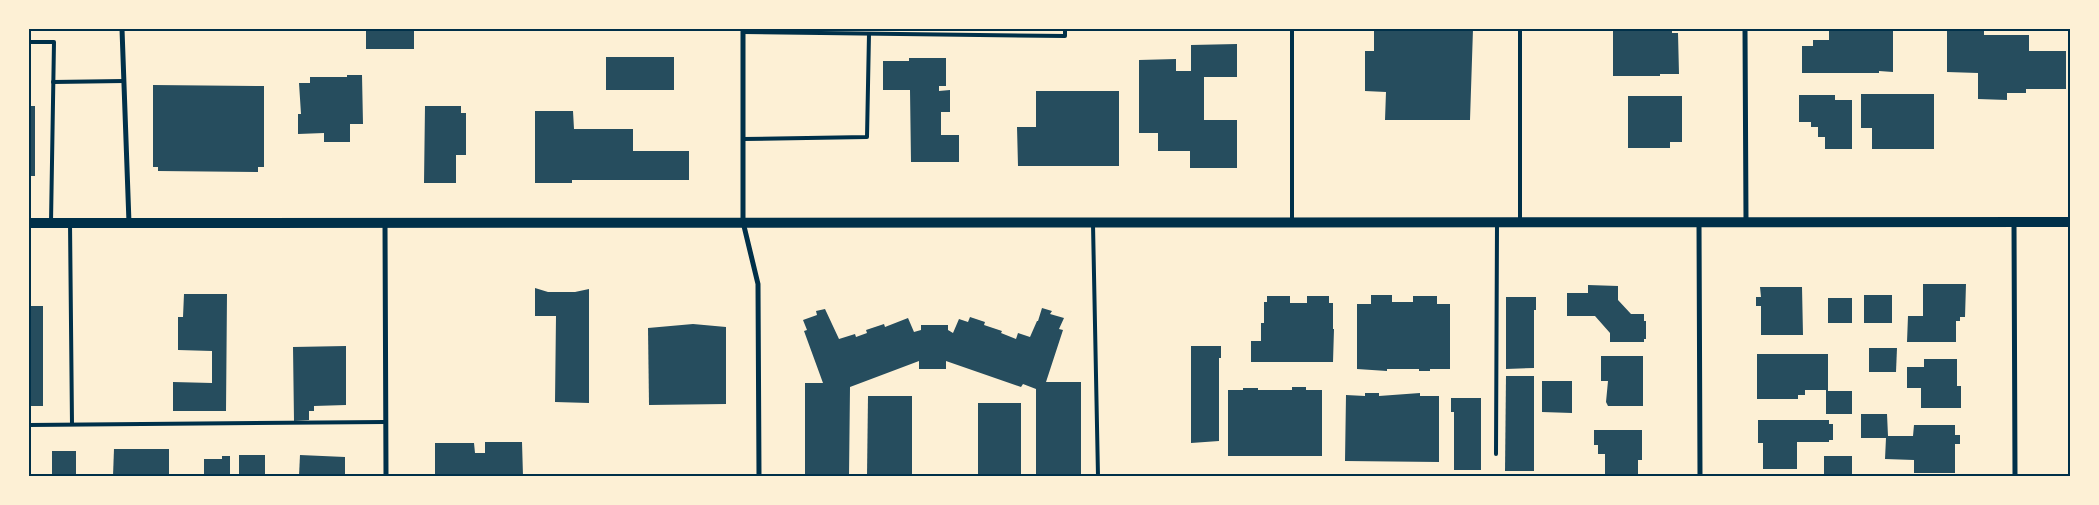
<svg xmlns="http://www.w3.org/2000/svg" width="2099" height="505" viewBox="0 0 2099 505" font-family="Lato,sans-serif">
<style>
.building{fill:#264d5e}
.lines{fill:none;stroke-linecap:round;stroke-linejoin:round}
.service{stroke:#003049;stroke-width:4}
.minor{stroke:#003049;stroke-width:5}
.secondary{stroke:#003049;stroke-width:10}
.neatline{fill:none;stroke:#003049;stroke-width:2}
</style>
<rect width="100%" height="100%" fill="#fdf0d5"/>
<g class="building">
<rect x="366" y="29" width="48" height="20"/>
<polygon points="1374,29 1473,29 1470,120 1385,120 1386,92 1365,91 1365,51 1374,51"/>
<polygon points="1613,29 1672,29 1672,33 1678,33 1679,74 1660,74 1660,76 1613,76"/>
<polygon points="1829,29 1893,29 1893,72 1879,71 1879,73 1802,73 1802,46 1813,46 1813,40 1829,40"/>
<polygon points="1947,29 1984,29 1984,35 2029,35 2029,51 2066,51 2066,89 2026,89 2026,93 2007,93 2007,100 1978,99 1978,73 1947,72"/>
<polygon points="1237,44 1237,77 1204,77 1204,120 1237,120 1237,168 1190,168 1190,151 1158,151 1158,133 1139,133 1139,60 1176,59 1176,71 1191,71 1191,45"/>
<rect x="606" y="57" width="68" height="33"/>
<polygon points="909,58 946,58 946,86 939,86 939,91 950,90 950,112 941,112 941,135 959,135 959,162 911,162 910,90 883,90 883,61 909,61"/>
<polygon points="347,75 362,75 363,124 350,124 350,142 324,142 324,133 298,134 298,114 301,114 299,83 310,83 310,77 347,77"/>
<polygon points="153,85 264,86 264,167 258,167 258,172 158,171 158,167 153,167"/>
<polygon points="1036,91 1119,91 1119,166 1018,166 1017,127 1036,127"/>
<polygon points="1861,94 1934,94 1934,149 1872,149 1872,128 1861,128"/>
<polygon points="1799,95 1835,95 1835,100 1852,100 1852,149 1825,149 1825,137 1818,137 1818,127 1811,127 1811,122 1799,122"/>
<polygon points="1628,96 1682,96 1682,142 1670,142 1670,148 1628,148"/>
<rect x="29" y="106" width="6" height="70"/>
<polygon points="425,106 461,106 461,113 466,113 466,155 456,155 456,183 424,183"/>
<polygon points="535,111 573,111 574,129 633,129 633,151 689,151 689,180 572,180 572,183 535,183"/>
<polygon points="1923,284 1966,284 1965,317 1960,317 1960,321 1956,321 1956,342 1907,342 1908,316 1923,316"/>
<polygon points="1588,285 1618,286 1618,300 1631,314 1644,314 1644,321 1646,321 1646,339 1644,339 1644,342 1610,342 1610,333 1595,316 1567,316 1567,293 1588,293"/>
<polygon points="1760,287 1802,287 1803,335 1761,335 1761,306 1756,306 1756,297 1761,297"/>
<polygon points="535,288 548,292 575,292 589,289 589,403 555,402 556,316 535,316"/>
<polygon points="184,294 227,294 226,411 173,411 173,382 212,383 212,351 178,350 178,317 183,317"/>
<polygon points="1371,295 1392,295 1392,302 1413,302 1413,296 1437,296 1437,304 1450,304 1450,369 1430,369 1430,371 1419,371 1419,369 1387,369 1387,371 1357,369 1357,304 1371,304"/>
<rect x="1864" y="295" width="28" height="28"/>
<polygon points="1267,296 1290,296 1290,303 1307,303 1307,296 1329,296 1329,303 1333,303 1333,329 1334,329 1333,362 1251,362 1251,341 1261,341 1261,323 1264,323 1264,302 1267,302"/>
<polygon points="1506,297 1536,297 1536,310 1534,310 1534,368 1506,369"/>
<rect x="1828" y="298" width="24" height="25"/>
<rect x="29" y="306" width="14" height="100"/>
<polygon points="1042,308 1052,311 1050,314 1064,318 1059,329 1063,330 1046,382 1081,382 1081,476 1036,476 1036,389 1023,384 1021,387 946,361 946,369 919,369 919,361 850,387 849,476 805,476 805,383 823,383 804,331 807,330 803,320 817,315 816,311 825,309 839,339 855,334 856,337 867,333 866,330 884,324 885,327 908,318 914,332 921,330 921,325 948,325 948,330 953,333 959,319 968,322 970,317 985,322 984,325 1002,331 1001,333 1016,339 1018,333 1030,337 1037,321 1038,321"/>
<polygon points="693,324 726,327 726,404 649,405 648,328"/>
<polygon points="346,346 346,405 314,406 314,411 309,411 309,420 294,421 293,347"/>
<polygon points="1191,346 1221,346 1221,358 1219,358 1219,441 1191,443"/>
<polygon points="1869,348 1897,348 1896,372 1869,372"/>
<polygon points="1757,354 1828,354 1828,391 1852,391 1852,414 1826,414 1826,390 1805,390 1805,395 1798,395 1798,399 1757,399"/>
<polygon points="1601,356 1643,356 1643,406 1608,406 1606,402 1608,381 1601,381"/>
<polygon points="1924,359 1957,359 1957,386 1961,386 1961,408 1921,408 1921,388 1907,388 1907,367 1924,367"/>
<polygon points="1506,376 1534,376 1534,471 1505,471"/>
<polygon points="1542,381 1572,381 1572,413 1542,412"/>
<polygon points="1292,387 1306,387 1306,390 1322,390 1322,456 1228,456 1228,390 1243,390 1243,388 1258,388 1258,390 1292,390"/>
<polygon points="1365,393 1379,393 1379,396 1420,393 1420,396 1439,396 1439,462 1345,461 1346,395 1365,396"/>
<polygon points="868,396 912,396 912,476 867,476"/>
<polygon points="1451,398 1481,398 1481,470 1454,470 1454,412 1451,412"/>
<rect x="978" y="403" width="43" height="73"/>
<polygon points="1861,414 1887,414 1888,436 1913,436 1914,425 1955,425 1955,435 1960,435 1960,444 1955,444 1955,473 1914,473 1914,460 1885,459 1886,438 1861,438"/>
<polygon points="1758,420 1829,420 1829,424 1833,424 1833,440 1829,440 1829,442 1797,442 1797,469 1763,469 1763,443 1758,443"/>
<polygon points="1594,430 1642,430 1642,460 1638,460 1638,476 1605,476 1605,454 1598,454 1598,445 1594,445"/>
<polygon points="485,442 522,442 523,476 435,476 435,443 474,443 475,453 485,453"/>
<polygon points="114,449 169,449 169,476 113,476"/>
<rect x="52" y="451" width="24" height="25"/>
<rect x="239" y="455" width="26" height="21"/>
<polygon points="300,455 345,457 345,476 299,476"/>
<polygon points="222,456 230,456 230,476 204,476 204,459 222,459"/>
<rect x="1824" y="456" width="28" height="20"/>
</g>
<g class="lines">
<g class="service">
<polyline points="1292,29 1292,222"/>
<polyline points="743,32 1065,36 1065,29"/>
<polyline points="29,42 54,42 51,222"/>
<polyline points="53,82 124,81"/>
<polyline points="743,139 867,137 869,34"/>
<polyline points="1520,221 1520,29"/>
<polyline points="70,223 72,424"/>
<polyline points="1093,224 1098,476"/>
<polyline points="29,425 385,422"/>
<polyline points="1496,454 1497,224"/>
</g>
<g class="minor">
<polyline points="122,29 129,223"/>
<polyline points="743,29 743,222 758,284 759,476"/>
<polyline points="1745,29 1746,221"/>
<polyline points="1699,222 1700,476"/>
<polyline points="2014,222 2015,476"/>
<polyline points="385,223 386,476"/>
</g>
<polyline class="secondary" points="29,223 2070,222"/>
</g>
<rect width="2099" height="505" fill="none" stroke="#fdf0d5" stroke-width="60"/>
<rect x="30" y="30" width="2039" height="445" class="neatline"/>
</svg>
